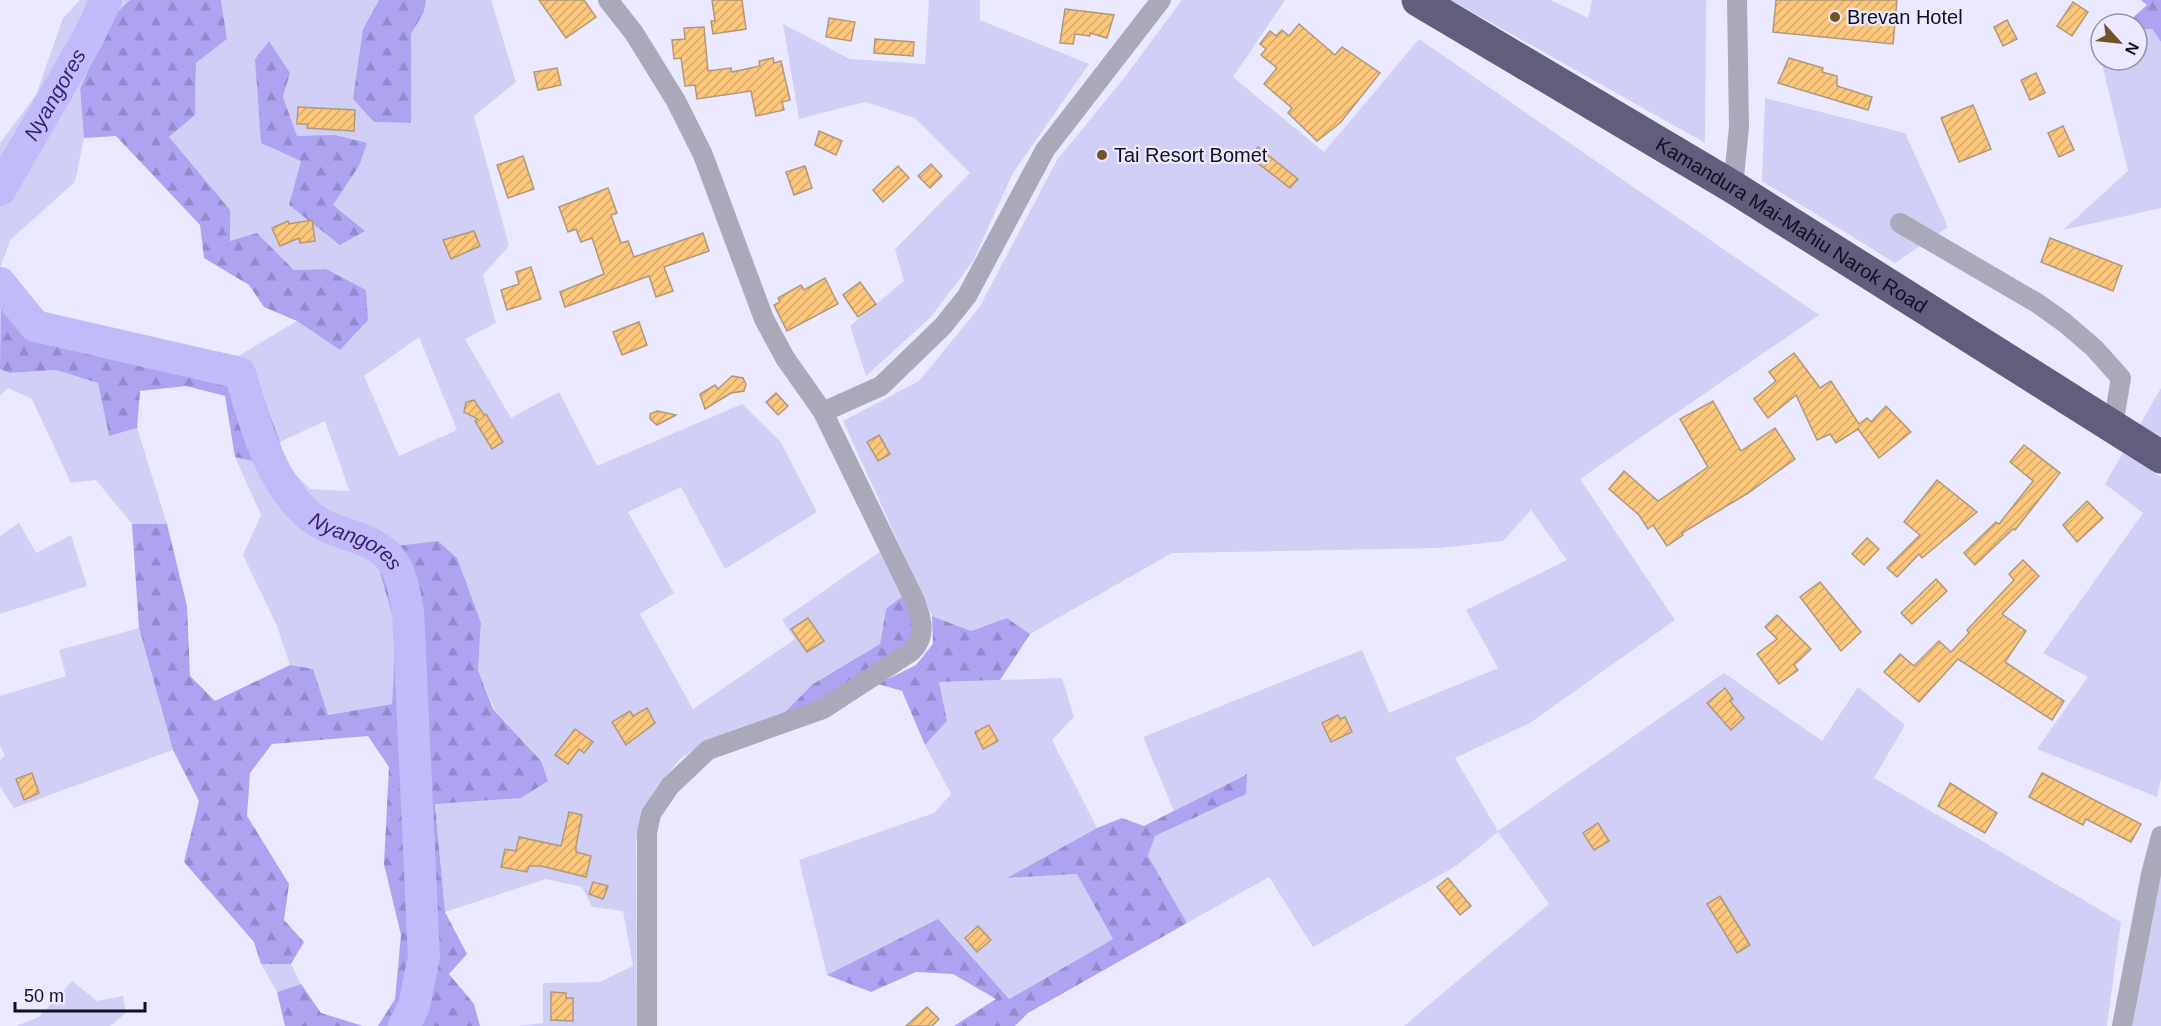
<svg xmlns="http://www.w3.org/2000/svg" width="2161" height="1026" viewBox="0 0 2161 1026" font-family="Helvetica,sans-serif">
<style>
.grass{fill:#d2cff6;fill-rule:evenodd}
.forest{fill:url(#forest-firs)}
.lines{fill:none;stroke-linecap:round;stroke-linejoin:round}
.river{stroke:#c2bbfa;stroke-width:32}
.building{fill:url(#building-hatch);stroke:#b0997b;stroke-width:1.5}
.street{stroke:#aaa9b9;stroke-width:20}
.highway{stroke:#615e7d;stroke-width:33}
.poi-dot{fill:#715327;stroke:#ebe9ff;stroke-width:2}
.labels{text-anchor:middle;stroke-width:4.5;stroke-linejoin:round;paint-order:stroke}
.poi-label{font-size:20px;fill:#11101c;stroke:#ebe9ff;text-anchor:start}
.street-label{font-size:20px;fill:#11101c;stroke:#ebe9ff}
.water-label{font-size:21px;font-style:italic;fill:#381f78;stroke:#ebe9ff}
</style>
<defs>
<pattern id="forest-firs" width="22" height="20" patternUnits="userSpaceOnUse" patternTransform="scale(1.5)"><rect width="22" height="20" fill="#ada3f1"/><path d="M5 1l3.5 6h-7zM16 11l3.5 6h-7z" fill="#948bce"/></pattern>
<pattern id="building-hatch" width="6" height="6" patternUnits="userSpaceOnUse" patternTransform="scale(1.5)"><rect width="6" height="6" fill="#fdc77c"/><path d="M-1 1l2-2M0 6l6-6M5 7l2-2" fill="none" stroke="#d8aa6b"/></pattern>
</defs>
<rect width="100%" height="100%" fill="#ebe9ff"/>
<g class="grass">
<polygon points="80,0 130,0 110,19 80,89 84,138 75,182 10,240 0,269 0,143 36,95 63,18"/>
<path d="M 221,0 L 379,0 L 363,29 L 374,122 L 410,123 L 411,34 L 424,12 L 426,0 L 491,0 L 516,82 L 474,116 L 509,246 L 483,275 L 496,323 L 465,339 L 511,418 L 559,392 L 597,466 L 742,404 L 780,441 L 817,512 L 725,569 L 681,487 L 628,512 L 674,593 L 640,614 L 693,709 L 795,639 L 782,620 L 881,551 L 903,596 L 886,609 L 880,644 L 813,684 L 778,719 L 709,740 L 680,759 L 654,791 L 636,840 L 637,1026 L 519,1026 L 543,1023 L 543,983 L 600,982 L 633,966 L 623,911 L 592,907 L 582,887 L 546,879 L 445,912 L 435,803 L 521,798 L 541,761 L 494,709 L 478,670 L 481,623 L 380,573 L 396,628 L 392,704 L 328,715 L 313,670 L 290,665 L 277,626 L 243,555 L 261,515 L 235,457 L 257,462 L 258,383 L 238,356 L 297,321 L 340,350 L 326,269 L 294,270 L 257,233 L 230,242 L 169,137 L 195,115 L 196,63 L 227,39 ZM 269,41 L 290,73 L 283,97 L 297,137 L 335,135 L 359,166 L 333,205 L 301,161 L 255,59 ZM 419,337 L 457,430 L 399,456 L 364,376 ZM 325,421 L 349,490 L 348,491 L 310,489 L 287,466 L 280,442 Z"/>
<polygon points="929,0 980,0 980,20 1089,64 1013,173 973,261 931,317 866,376 850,326 904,281 895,249 970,173 915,118 865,102 799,119 783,24 850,59 925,64"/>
<polygon points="1182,0 1285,0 1233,77 1324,152 1419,39 1819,315 1580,479 1675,620 1530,723 1455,758 1498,831 1724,673 1822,741 1858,687 1905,725 1874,778 2121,922 2107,1026 1404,1026 1549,904 1498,832 1456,866 1313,947 1269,877 1187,923 1148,856 1155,836 1246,794 1246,774 1174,811 1143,737 1362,650 1389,713 1498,668 1466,610 1567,560 1531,510 1503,541 1439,548 1172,553 1030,634 1007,618 971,631 932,616 843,421 919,381 979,308 1057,160 1124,78"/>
<polygon points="1451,0 1551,0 1588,18 1592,0 1706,0 1705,143"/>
<polygon points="2152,29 2161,42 2161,208 2063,230 2128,171 2095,35 2101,34 2101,60 2137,60 2137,30"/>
<polygon points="1765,98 1905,133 1948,227 1895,263 1762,181"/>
<polygon points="0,369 9,373 56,370 98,383 109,436 137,428 167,524 132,524 96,480 71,483 32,399 8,388 0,395"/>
<polygon points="2161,388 2161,444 2137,430"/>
<polygon points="2123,453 2161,477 2161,779 2157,797 2037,749 2088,677 2043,653 2143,513 2105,484"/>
<polygon points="19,523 36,553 71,535 87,586 0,614 0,536"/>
<polygon points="139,628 173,750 14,808 0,787 0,760 5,756 0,745 0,696 66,676 59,650"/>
<polygon points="1062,678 1074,717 1052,740 1097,828 1008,878 1077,874 1113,939 1008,999 938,920 827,975 799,860 934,813 951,794 925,745 947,721 938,682"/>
<polygon points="2161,848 2161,1026 2128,1026"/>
<polygon points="261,964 291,964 301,984 277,992"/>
<polygon points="72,981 97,1001 123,996 126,1013 110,1026 16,1026 39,1017"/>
</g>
<g class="forest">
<polygon points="130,0 221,0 227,39 196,63 195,115 169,137 230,210 230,241 257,233 294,270 326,269 366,290 368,320 340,350 297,321 264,307 249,285 204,258 200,225 116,136 84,138 80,89 110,19"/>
<polygon points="379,0 426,0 424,12 411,34 411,123 374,122 353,99 363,29"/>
<polygon points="2141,0 2161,0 2161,42 2152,29 2137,30 2137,24 2126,24 2147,5"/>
<polygon points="269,41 290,73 283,97 297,136 335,135 367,143 359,166 333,205 365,231 340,245 289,205 301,161 261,143 255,59"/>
<polygon points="1,268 43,312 86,327 238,356 258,383 280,442 257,462 235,457 225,396 186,386 140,391 137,428 109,436 98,383 56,370 9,373 0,369"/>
<polygon points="132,524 167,524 187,606 190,676 215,701 290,665 313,669 328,715 392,704 396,628 380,573 397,546 438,541 457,558 481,623 478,670 493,709 541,761 548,781 521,798 435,804 445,912 467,954 449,974 474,1004 480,1026 378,1026 395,999 401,935 384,864 389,767 368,736 272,744 250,773 247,816 289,884 284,920 304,942 291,964 261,964 254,942 184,862 199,801 173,750 139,628"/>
<polygon points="903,596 915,628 907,647 821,705 778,719 813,684 880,644 886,609"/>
<polygon points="932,616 971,631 1007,618 1030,634 1000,680 939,682 947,721 925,745 902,691 878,684 916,665 933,644"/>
<polygon points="1247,774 1246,794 1155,836 1148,856 1187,923 1028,1013 1015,1026 954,1026 996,999 953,974 916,972 871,992 827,975 938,919 1009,999 1113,939 1077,874 1007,878 1097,828 1122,818 1144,826"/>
<polygon points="301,984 321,1013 363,1026 285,1026 277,992"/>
</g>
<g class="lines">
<g class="river">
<path id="s1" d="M 0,190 L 88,38 L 106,0"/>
<path id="s2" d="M 0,283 L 35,326 L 240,373 C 255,423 267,475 305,512 C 334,540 376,531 396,567 C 403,579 405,598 408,611 L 424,957 L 414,1006 L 404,1026"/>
</g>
</g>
<g class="building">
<polygon points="539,0 584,0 596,17 566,38"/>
<polygon points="712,0 742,0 746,29 713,34 711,21 715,21"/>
<polygon points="1776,0 1897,0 1893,44 1773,32"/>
<polygon points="2073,2 2088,12 2072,36 2057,26"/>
<polygon points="1065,9 1114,15 1107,38 1090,33 1090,36 1075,34 1073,44 1060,43"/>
<polygon points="829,18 855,22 851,41 826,37"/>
<polygon points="2007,20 2017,39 2003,46 1994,27"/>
<polygon points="1299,24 1335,55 1342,47 1380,73 1340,123 1317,141 1288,113 1292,108 1264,84 1277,68 1261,55 1266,49 1260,44 1270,31 1276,36 1282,30 1289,36"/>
<polygon points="704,27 708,71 731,68 732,72 760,66 759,61 773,58 774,63 781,61 790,100 782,102 784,110 756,116 751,91 697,99 695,85 685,86 681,58 674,59 672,40 685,39 684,28"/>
<polygon points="875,39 914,42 913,56 874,53"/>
<polygon points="1789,58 1823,68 1822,72 1837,76 1837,86 1872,97 1868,110 1778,83"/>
<polygon points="557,68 561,85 538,90 534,72"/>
<polygon points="2036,73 2045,93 2030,100 2021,80"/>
<polygon points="1973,105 1991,149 1959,162 1941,118"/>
<polygon points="298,107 355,110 354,131 307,128 308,124 297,124"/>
<polygon points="2063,126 2074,150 2059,157 2048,133"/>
<polygon points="819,131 842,141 836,155 815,145"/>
<polygon points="1258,147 1298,179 1290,188 1250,157"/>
<polygon points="523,156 534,189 508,198 497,165"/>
<polygon points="931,164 942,176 930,188 918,176"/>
<polygon points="805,166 812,188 794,195 786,172"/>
<polygon points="898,166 909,178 883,202 873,190"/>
<polygon points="608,188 617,213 611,215 621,243 628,241 634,257 703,233 709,251 664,267 673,291 656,297 649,276 565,307 560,292 604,274 592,238 581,242 576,229 568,232 559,207"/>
<polygon points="312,220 315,241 300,243 299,238 280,246 272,228 288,221 289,224"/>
<polygon points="474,231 480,246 451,259 443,240"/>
<polygon points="2050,238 2122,266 2113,291 2041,262"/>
<polygon points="531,267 541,299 507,310 501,290 519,284 516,272"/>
<polygon points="825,278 838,304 787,331 774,305 780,302 778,298 801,285 804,290"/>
<polygon points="860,282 876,304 858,317 843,295"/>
<polygon points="639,322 647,345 622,355 613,332"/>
<polygon points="1794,353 1820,388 1831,381 1859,424 1867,418 1871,422 1886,406 1911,432 1879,458 1858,429 1836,443 1830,434 1817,440 1796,395 1768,418 1754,399 1776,381 1769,372"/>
<polygon points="732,376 743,378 746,384 744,391 731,393 705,409 700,394 715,385 718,389"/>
<polygon points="776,393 788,406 778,415 766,402"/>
<polygon points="474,400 484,415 486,414 503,442 492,449 475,421 478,419 464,412 466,402"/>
<polygon points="1713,401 1741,451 1775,428 1795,459 1748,493 1682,533 1683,535 1667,546 1653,525 1648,529 1639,515 1609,489 1624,471 1658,501 1708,467 1680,419"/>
<polygon points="657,411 676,415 657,425 650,419 650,414"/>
<polygon points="879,435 890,454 878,461 867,442"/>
<polygon points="2024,445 2060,473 2015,530 2013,529 1975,565 1964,553 1996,522 1999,524 2033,481 2010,462"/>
<polygon points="1937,480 1977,512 1922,558 1919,554 1897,577 1887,568 1920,535 1904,522"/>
<polygon points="2087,501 2103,518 2077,542 2063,525"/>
<polygon points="1867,538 1879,549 1864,565 1852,554"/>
<polygon points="2023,560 2039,576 2002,614 2026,631 2005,662 2064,701 2052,720 1958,659 1919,702 1884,672 1900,654 1914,666 1939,641 1951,652 1969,633 1967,630 2014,580 2009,574"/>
<polygon points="1936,579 1947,591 1912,624 1901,613"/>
<polygon points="1820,582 1861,632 1841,651 1800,597"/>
<polygon points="1777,615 1811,649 1794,665 1798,670 1779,684 1757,654 1777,639 1765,627"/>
<polygon points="808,618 824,641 807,652 791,629"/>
<polygon points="1725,688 1733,699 1730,701 1744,718 1731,730 1707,703"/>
<polygon points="647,708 655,723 626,745 612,722 630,711 633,716"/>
<polygon points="1338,715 1340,719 1345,717 1352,732 1331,742 1322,723"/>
<polygon points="989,725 998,741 983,749 975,732"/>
<polygon points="575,729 593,742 584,753 579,749 568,764 555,755"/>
<polygon points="32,773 39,793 24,800 16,779"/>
<polygon points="2042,773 2141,824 2131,842 2086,819 2083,825 2029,797"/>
<polygon points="1950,783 1997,813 1985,833 1938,806"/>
<polygon points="569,812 582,815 576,846 576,852 591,856 586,877 541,866 529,866 527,872 501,867 505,849 516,851 519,837 561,846"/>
<polygon points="1598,823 1609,841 1594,850 1583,833"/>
<polygon points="1448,878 1471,906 1460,915 1437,887"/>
<polygon points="593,882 608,886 603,899 589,894"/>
<polygon points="1720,896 1750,945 1737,953 1707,904"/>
<polygon points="978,926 991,940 977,952 965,938"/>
<polygon points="551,992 566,993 566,998 573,998 573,1021 551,1020"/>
<polygon points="927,1007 939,1019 932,1026 906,1026"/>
</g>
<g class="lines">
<g class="street">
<path d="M 608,0 L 634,33 L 676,101 L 703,155 L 764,319 L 785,358 L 823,412 L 915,601 C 922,620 927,635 912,651 L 823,709 L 708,750 L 670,786 L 651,814 L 647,833 L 647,1026"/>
<polyline points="1733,187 1739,127 1737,0"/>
<polyline points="1900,223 2037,303 2065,323 2094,348 2121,378 2113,425"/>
<polyline points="823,412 881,386 943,326 967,296 1045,150 1161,0"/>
<polyline points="2122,1026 2151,874 2161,836"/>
</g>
<path class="highway" id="s3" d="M 1418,0 L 1733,187 L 2161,457"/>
</g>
<g class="poi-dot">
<circle cx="1835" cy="17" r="6"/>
<circle cx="1102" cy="155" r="6"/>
</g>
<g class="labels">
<g class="poi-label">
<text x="1847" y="24">Brevan Hotel</text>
<text x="1114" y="162">Tai Resort Bomet</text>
</g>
<g class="street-label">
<text dy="7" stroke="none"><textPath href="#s3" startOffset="436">Kamandura Mai-Mahiu Narok Road</textPath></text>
</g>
<g class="water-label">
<text dy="7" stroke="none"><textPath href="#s1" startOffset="110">Nyangores</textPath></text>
<text dy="7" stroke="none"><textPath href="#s2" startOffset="480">Nyangores</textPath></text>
</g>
</g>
<g transform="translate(2119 42) rotate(117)"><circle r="28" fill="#ebe9ff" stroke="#9492a4" stroke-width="1.5"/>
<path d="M0-4.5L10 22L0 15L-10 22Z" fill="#715327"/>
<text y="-9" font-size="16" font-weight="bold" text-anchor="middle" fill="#11101c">N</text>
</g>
<path d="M15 1002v9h130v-9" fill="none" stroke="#11101c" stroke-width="3"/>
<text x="24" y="1002" font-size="18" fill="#11101c" stroke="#ebe9ff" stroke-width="4.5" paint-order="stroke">50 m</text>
</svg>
